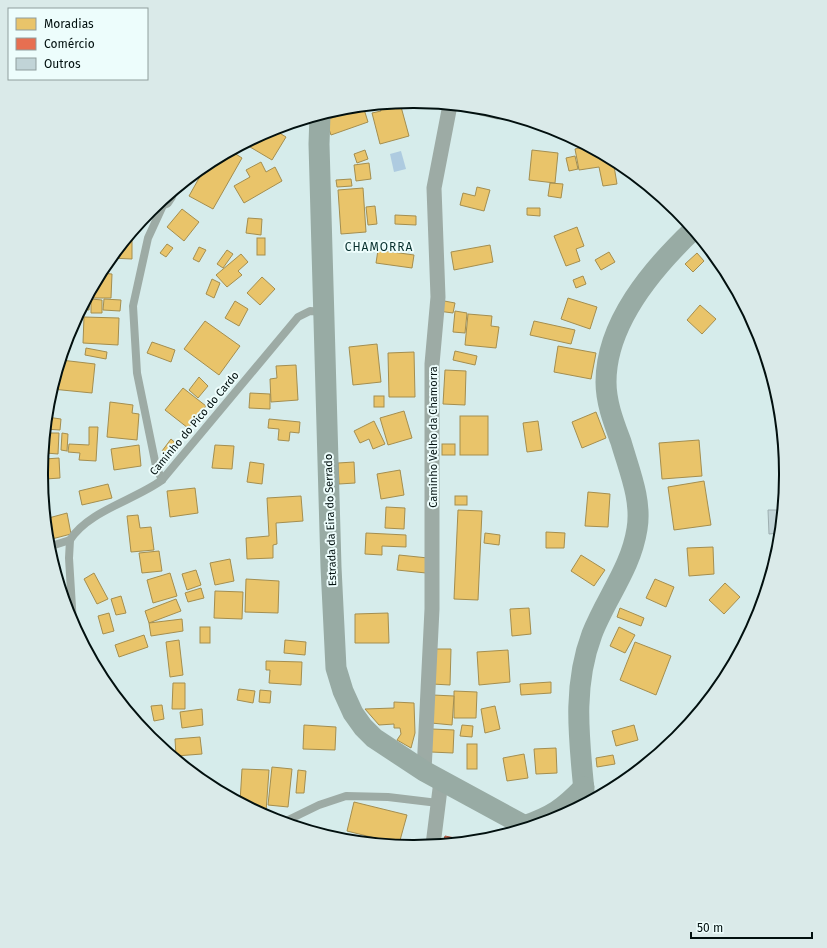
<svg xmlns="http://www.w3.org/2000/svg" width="827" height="948" viewBox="0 0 827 948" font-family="'Fira Sans',sans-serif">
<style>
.water{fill:#aecbe0}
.homes{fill:#e9c46a;stroke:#a48e4f}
.shops{fill:#e76f51;stroke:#a2523d}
.building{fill:#c1d4d7;stroke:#9daeb0}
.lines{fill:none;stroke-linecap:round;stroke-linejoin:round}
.lane{stroke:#9daba5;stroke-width:8}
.street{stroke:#9daba5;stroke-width:15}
.secondary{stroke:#98aba4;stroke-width:21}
.labels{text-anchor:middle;stroke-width:4;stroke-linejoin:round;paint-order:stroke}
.street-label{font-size:11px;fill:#02100f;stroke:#edfdfc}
.neighbourhood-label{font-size:12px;letter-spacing:1px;fill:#07302e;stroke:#edfdfc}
.rim{fill:none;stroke:#02100f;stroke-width:2}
</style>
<rect width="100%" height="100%" fill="#d6eceb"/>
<polygon class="water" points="401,151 406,169 394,172 390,154"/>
<g class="homes">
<polygon points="400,103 409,136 380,144 372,113 381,111 379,105"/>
<polygon points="363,106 368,122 331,135 326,120 338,116 336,110"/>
<polygon points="273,129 286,137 272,160 245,144"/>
<polygon points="587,146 613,160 617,184 603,186 599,167 579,170 575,149"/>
<polygon points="365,150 368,159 357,163 354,154"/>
<polygon points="532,150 558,153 555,183 529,180"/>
<polygon points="231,151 242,158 213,209 189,196 207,164"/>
<polygon points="575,156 578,169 569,171 566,158"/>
<polygon points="261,162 266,172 275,167 282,181 244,203 234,186 250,177 246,170"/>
<polygon points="369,163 371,179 356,181 354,165"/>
<polygon points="351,179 352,186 337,187 336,180"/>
<polygon points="550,183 563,184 561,198 548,196"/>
<polygon points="477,187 490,190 484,211 460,205 463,193 475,196"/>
<polygon points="363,188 366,232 341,234 338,190"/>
<polygon points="375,206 377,224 368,225 366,207"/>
<polygon points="527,208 540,208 540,216 527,215"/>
<polygon points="182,209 199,222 184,241 167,227"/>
<polygon points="395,215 416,216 416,225 395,224"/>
<polygon points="248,218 262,219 261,235 246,233"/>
<polygon points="577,227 584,246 576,249 580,261 566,266 554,236"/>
<rect x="257" y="238" width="8" height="17"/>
<polygon points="126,240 132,240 132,259 111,258"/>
<polygon points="167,244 173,248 166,257 160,253"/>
<polygon points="490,245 493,262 454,270 451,252"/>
<polygon points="199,247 206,250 199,262 193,259"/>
<polygon points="227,250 233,254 223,268 217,264"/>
<polygon points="378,250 414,255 412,268 376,263"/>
<polygon points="609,252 615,262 601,270 595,260"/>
<polygon points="697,253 704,261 693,272 685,264"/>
<polygon points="241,254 248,262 238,271 242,275 227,287 216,275"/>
<polygon points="100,273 112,274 111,298 91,298 91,291"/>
<polygon points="583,276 586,284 576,288 573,280"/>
<polygon points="262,277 275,289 260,305 247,293"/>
<polygon points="212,279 220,283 214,298 206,294"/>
<polygon points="90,292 89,310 81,309"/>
<polygon points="568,298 597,307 590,329 561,319"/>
<polygon points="91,299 102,300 102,313 91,313"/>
<polygon points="104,299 121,300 120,311 103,310"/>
<polygon points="439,300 455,303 453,313 438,311"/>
<polygon points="235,301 248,309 239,326 225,318"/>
<polygon points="700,305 716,319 702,334 687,320"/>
<polygon points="455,311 467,313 465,333 453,332"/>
<polygon points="468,314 492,316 491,326 499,327 496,348 465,345"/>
<polygon points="84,317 119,318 118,345 83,343"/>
<polygon points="205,321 240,346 219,375 184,349"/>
<polygon points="534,321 575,330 571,344 530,335"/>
<polygon points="152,342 175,350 171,362 147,353"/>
<polygon points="377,344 381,382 353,385 349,347"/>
<polygon points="558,346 596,353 591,379 554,372"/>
<polygon points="86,348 107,352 106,359 85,355"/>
<polygon points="455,351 477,356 475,365 453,360"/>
<polygon points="414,352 415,397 389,397 388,353"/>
<polygon points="61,360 95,364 92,393 52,389"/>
<polygon points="296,365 298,400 271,402 270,379 277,378 276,366"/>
<polygon points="445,370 466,371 465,405 443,404"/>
<polygon points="199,377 208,386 198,398 189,390"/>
<polygon points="183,388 206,406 188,428 165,410"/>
<polygon points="250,393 270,394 270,409 249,408"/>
<rect x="374" y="396" width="10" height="11"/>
<polygon points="110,402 133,405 132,413 139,414 137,440 107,437"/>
<polygon points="404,411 412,438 388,445 380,418"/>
<polygon points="596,412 606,438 582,448 572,422"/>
<rect x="460" y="416" width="28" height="39"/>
<polygon points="47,417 61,419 60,430 45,429"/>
<polygon points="269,419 300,422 299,433 290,432 289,441 278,440 279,429 268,428"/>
<polygon points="374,421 385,444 373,449 369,439 360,443 354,431"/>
<polygon points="538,421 542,450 527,452 523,423"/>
<polygon points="89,427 98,427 96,461 79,460 80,453 68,452 69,444 89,445"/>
<polygon points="47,433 59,433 58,454 46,453"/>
<polygon points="62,433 68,434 67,451 61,450"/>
<polygon points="171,439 180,447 171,458 162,451"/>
<polygon points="699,440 702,476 662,479 659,443"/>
<rect x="442" y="444" width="13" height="11"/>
<polygon points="139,445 141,466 114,470 111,449"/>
<polygon points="215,445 234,446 232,469 212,468"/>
<polygon points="59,458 60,478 46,479 45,459"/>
<polygon points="250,462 264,464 262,484 247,482"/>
<polygon points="354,462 355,483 339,484 338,463"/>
<polygon points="400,470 404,495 381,499 377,474"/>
<polygon points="704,481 711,525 674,530 668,487"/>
<polygon points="108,484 112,498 82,505 79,491"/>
<polygon points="195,488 198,513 170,517 167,491"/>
<polygon points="588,492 610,494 608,527 585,526"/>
<polygon points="301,496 303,521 276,523 277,544 273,545 273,558 247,559 246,538 269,536 267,498"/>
<rect x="455" y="496" width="12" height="9"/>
<polygon points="386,507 405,508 404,529 385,528"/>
<polygon points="458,510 482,511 478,600 454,599"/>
<polygon points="67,513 71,534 48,540 45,519"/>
<polygon points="138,515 140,528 151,527 154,550 131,552 127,516"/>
<polygon points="546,532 565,533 564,548 546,548"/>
<polygon points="366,533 406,535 406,547 382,546 382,555 365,554"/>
<polygon points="485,533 500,535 499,545 484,543"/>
<polygon points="713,547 714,574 689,576 687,548"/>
<polygon points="159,551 162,571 142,573 139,553"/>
<polygon points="399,555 428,558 426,573 397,570"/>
<polygon points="581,555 605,570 594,586 571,571"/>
<polygon points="230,559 234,581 215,585 210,563"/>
<polygon points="196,570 201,585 187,590 182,574"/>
<polygon points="94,573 108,599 97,604 84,579"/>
<polygon points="170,573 177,596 153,603 147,580"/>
<polygon points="246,579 279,581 278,613 245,612"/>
<polygon points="655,579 674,587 666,607 646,598"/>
<polygon points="725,583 740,597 724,614 709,600"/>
<polygon points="201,588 204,598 188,602 185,593"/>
<polygon points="215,591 243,592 242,619 214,618"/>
<polygon points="121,596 126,613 116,615 111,599"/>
<polygon points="176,599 181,611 149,623 145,611"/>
<polygon points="529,608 531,634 512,636 510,609"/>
<polygon points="620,608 644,618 641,626 617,617"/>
<polygon points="109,613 114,631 103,634 98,616"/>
<polygon points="388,613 389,643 355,643 355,614"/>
<polygon points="182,619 183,631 151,636 149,623"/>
<rect x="200" y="627" width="10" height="16"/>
<polygon points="619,627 635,635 625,653 610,646"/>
<polygon points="144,635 148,647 119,657 115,645"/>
<polygon points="179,640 183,675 170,677 166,642"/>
<polygon points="285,640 306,642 305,655 284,653"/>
<polygon points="635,642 671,656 656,695 620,680"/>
<polygon points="434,649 451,649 450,685 432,684"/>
<polygon points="508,650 510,682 479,685 477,652"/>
<polygon points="266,661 302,662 301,685 269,683 270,670 266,670"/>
<polygon points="551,682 551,693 521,695 520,684"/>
<polygon points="173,683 185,683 185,709 172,709"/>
<polygon points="239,689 255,691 253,703 237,700"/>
<polygon points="260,690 271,691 270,703 259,702"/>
<polygon points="454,691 477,692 476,718 454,718"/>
<polygon points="433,695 454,696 452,725 431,723"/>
<polygon points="394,702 414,703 415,733 411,748 397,740 401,734 400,728 394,728 394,724 379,725 365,709 394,708"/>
<polygon points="162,705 164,719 154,721 151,706"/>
<polygon points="495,706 500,729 485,733 481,709"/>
<polygon points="202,709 203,725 182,728 180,712"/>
<polygon points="304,725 336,727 335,750 303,749"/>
<polygon points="462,725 473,726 472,737 460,736"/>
<polygon points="634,725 638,740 616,746 612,731"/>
<polygon points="432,729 454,730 453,753 431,752"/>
<polygon points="200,737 202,754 176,756 175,739"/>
<rect x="467" y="744" width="10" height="25"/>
<polygon points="556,748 557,773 536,774 534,749"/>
<polygon points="524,754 528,778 507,781 503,758"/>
<polygon points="613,755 615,764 597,767 596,758"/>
<polygon points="272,767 292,769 288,807 268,805"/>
<polygon points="242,769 269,770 266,812 258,811 240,802"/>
<polygon points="298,770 306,771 304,793 296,793"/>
<polygon points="354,802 407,815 399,844 347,831"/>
<polygon points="330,832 398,845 341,839 329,836"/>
</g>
<polygon class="shops" points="445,836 470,841 443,844"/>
<polygon class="building" points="768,510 782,510 780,533 769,534"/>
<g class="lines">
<g class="lane">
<polyline points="162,480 156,466 137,373 133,306 148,238 165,201 162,201"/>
<polyline points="70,540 69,558 73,624"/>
<path d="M 48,547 L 70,540 C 88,511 135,500 162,480 L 298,317 L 310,311 L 323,312"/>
<polyline points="198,777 203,779 205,783"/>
<polyline points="284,822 319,805 346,796 388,797 438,803"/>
</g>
<g class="street">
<polyline points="481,108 498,112"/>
<polyline points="165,201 169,195"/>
<polyline points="424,771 432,609 432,364 438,297 434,188 450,105"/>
<polyline points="433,845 441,781"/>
</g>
<g class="secondary">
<polyline points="320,115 319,144 331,567 336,668 343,691 353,713 363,727 374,738 424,771 527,827"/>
<path d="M 585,802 C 580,744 571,690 592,634 C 606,598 631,568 637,529 C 642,500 629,470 621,442 C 614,423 606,403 606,382 C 606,323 652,269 693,230"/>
<path d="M 524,826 C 552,816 563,809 584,787"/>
</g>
</g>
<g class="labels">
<g class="street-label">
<text transform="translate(194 423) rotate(-50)" y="4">Caminho do Pico do Cardo</text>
<text transform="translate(433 437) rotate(-90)" y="4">Caminho Velho da Chamorra</text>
<text transform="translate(330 520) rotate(-92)" y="4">Estrada da Eira do Serrado</text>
</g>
<g class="neighbourhood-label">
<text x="379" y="251">CHAMORRA</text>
</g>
</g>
<path d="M0 0H827V948H0ZM413 108H414A365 365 0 0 1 779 473V475A365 365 0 0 1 414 840H413A365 365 0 0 1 48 475V473A365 365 0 0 1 413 108Z" fill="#daeae9" fill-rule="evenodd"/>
<path class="rim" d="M413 108H414A365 365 0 0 1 779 473V475A365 365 0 0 1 414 840H413A365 365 0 0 1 48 475V473A365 365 0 0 1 413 108Z"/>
<rect x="8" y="8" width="140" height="72" fill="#edfdfc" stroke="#8f9e9d"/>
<rect x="16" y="18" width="20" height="12" fill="#e9c46a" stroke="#8f9e9d"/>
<text x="44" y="28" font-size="12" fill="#02100f">Moradias</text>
<rect x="16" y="38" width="20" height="12" fill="#e76f51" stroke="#8f9e9d"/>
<text x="44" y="48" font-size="12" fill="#02100f">Comércio</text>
<rect x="16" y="58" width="20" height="12" fill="#c1d4d7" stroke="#8f9e9d"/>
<text x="44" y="68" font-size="12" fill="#02100f">Outros</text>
<path d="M691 932v6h121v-6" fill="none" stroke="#02100f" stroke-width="2"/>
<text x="697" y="932" font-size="12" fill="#02100f" stroke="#edfdfc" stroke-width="3" paint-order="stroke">50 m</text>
</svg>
